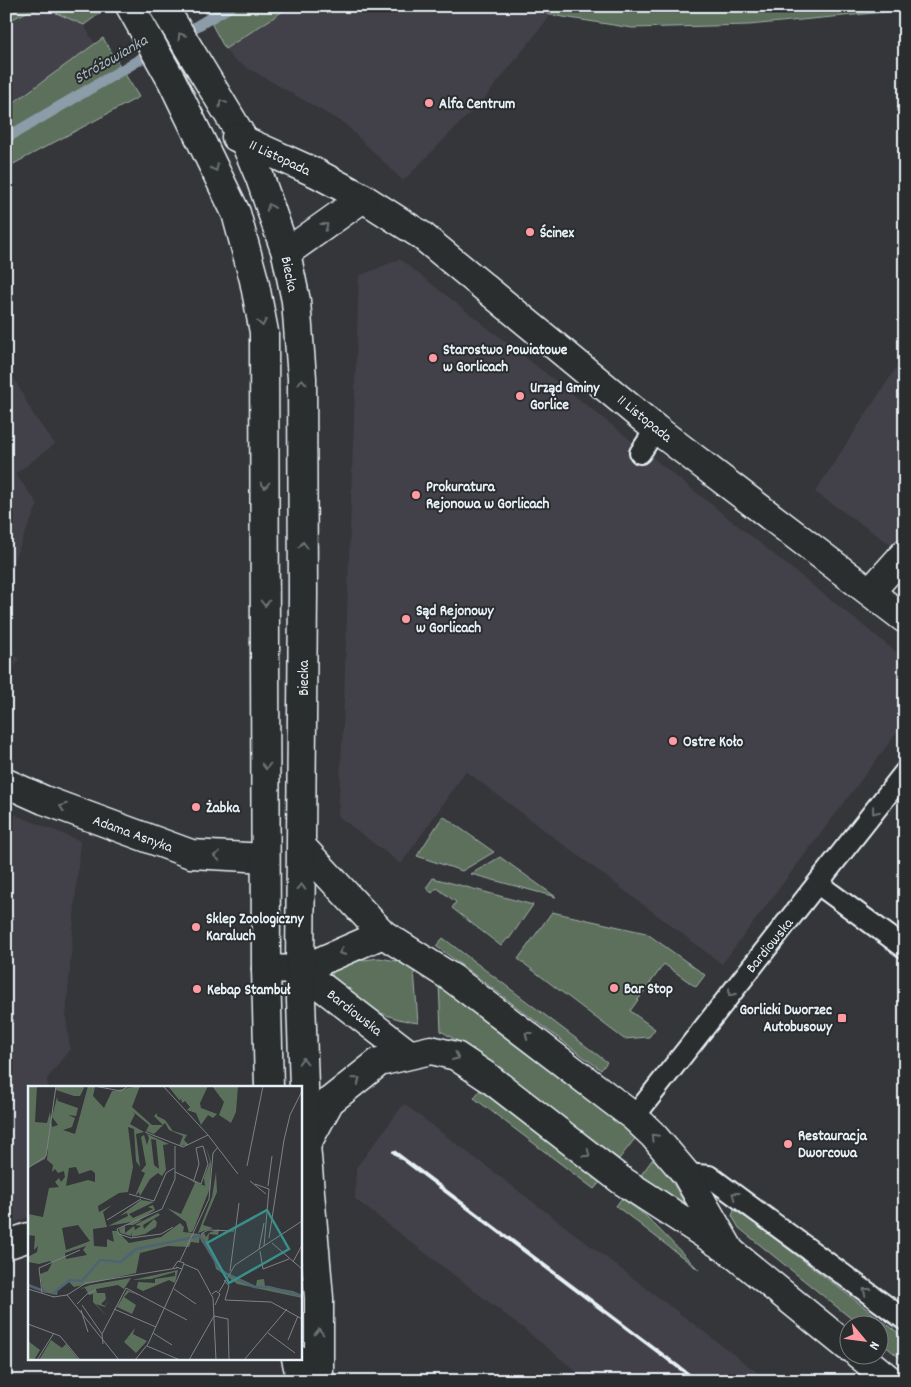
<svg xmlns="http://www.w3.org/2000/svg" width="911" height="1387" viewBox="0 0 911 1387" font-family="Dekko,sans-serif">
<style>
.built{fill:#424149}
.green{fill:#5b705b;stroke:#a2b0aa}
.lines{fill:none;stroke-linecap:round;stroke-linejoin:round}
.stream{stroke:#8c9ca8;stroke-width:11}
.service-casing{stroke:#e8f1f8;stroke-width:24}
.minor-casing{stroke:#e8f1f8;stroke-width:31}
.tertiary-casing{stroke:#e8f1f8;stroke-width:31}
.service{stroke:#2a2d2e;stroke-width:20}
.minor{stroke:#2a2d2e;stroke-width:28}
.tertiary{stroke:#2a2d2e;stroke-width:28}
.rail{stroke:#e8f1f8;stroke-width:4}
.oneway{stroke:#6c7275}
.poi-dot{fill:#ff9aa2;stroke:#2a2d2e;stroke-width:2}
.labels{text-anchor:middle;stroke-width:4;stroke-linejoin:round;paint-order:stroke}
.poi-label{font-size:15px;font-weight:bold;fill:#e8f1f8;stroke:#2a2d2e;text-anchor:start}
.street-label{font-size:15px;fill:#e8f1f8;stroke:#2a2d2e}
.water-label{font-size:16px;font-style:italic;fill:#abb9c3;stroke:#2a2d2e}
.inset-river{fill:none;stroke:#4f6473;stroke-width:2.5}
.inset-road{fill:none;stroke:#7d8186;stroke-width:1}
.view{fill:#3a8f8a;fill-opacity:0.15;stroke:#3a8f8a;stroke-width:2.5}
.inset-edge{fill:none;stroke:#e8f1f8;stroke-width:2.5}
</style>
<rect width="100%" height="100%" fill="#35363a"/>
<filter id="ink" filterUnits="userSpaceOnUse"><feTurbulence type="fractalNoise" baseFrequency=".02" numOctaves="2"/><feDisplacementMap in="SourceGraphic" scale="10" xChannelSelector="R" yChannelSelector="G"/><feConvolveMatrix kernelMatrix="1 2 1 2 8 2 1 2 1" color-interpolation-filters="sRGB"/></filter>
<g filter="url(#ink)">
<g class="built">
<polygon points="291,6 527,6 551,15 484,99 403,181 345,124 234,60 225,49"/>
<polygon points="47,9 84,25 95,44 6,108 6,22 29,11"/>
<polygon points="400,259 599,415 905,659 905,722 722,964 466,771 401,864 338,816 343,728 359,276"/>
<polygon points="905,354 905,540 897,549 815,492"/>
<polygon points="6,363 34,416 55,444 15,474 38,504 6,578"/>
<polygon points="6,653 19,658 6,687"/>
<polygon points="6,811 80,841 66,1017 70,1049 47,1079 48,1087 29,1087 29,1217 6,1226"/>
<polygon points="404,1104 754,1370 768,1381 588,1381 524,1329 355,1199 356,1168"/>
</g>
<g class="green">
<polygon points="19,6 100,6 103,11 84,25 47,9 29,11 6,22 6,11"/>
<polygon points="202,6 291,6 225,49"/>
<polygon points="527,6 905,6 905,10 749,25 632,28 551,15"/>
<polygon points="103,38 139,97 6,168 6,108"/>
<polygon points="443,816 494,852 462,871 417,856"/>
<polygon points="500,857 556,897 471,874"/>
<polygon points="433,878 533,905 509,939 508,938 501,946 452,908 456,902 437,888 432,893 426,888"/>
<polygon points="552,912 646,933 705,975 696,987 664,964 630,1011 655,1029 649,1037 624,1039 518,959"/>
<polygon points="443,938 607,1062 601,1070 436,946"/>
<path d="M 379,958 L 397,961 L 414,970 L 418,1023 C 379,1017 362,1004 333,980 L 332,974 L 336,966 L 349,962 Z"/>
<polygon points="439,983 637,1136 619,1159 474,1051 441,1031"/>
<polygon points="480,1090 601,1181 594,1189 474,1098"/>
<polygon points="655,1156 666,1171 689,1211 641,1175"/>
<polygon points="622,1198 646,1216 699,1270 616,1206"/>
<polygon points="734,1210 754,1223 905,1338 905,1362 879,1341 878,1324 858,1324 739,1228 732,1216"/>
</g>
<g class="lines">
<polyline class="stream" points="6,138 231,6"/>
<g class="service-casing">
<g id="service">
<polyline points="640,453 656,429"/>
<polyline points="818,884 905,948"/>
<polyline points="634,1117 905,772"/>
<polyline points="686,1174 709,1176 905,1320"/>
</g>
</g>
<g class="minor-casing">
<g id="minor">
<polyline points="871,591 905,553"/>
<polyline points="6,783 44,800 191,854 265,858"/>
<polyline points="302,847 383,934 452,978 634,1117 653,1135 686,1174 728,1247"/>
<polyline points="266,969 300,970 383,934"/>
<polyline points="300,970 409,1054"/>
<polyline points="300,1146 306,1145 330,1101 379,1062 431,1050 456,1056 489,1078 621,1180 730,1251 848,1347"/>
<polyline points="6,1245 29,1237"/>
<polyline points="858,1354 891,1381"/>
</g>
</g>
<g class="tertiary-casing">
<g id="tertiary">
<polyline points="130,6 172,81 236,213 254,280 264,332 266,969 269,1087"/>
<polyline points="163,6 244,140 260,178 286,253 296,301 302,378 303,593 300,970 306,1145 319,1298 319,1381"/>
<polyline points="236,137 316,173 363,198 421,235 656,429 905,619"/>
<polyline points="286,253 363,198"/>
<polyline points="296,1358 301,1381"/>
</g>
</g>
<use href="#service" class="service"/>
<use href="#minor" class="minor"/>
<use href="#tertiary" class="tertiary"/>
<polyline class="rail" points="394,1152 697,1381"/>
</g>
<defs><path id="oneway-chevron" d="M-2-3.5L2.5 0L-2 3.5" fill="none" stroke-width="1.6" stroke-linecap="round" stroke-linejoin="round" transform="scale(1.25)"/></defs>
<g class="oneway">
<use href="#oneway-chevron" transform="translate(181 36) rotate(-122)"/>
<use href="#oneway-chevron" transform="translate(222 103) rotate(-121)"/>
<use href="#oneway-chevron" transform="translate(215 168) rotate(64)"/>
<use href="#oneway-chevron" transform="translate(270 207) rotate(-110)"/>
<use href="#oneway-chevron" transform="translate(325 226) rotate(-36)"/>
<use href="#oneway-chevron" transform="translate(262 323) rotate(80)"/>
<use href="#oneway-chevron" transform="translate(302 382) rotate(-91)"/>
<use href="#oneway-chevron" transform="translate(265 485) rotate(90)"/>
<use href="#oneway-chevron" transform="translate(303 545) rotate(-90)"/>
<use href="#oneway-chevron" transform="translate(265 603) rotate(90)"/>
<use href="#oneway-chevron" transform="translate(266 766) rotate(90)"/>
<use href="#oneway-chevron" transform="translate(63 807) rotate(-159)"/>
<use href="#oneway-chevron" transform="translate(875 811) rotate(128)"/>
<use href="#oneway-chevron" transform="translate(217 856) rotate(-177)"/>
<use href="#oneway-chevron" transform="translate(301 887) rotate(-89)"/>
<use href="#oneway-chevron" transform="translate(342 952) rotate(156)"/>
<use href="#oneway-chevron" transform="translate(731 993) rotate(128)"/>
<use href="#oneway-chevron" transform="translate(528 1035) rotate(-142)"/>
<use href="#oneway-chevron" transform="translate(456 1057) rotate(24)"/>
<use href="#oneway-chevron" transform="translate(303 1061) rotate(-92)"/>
<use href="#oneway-chevron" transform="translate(357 1080) rotate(-39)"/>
<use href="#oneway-chevron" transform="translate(654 1137) rotate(-133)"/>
<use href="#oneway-chevron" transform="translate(587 1154) rotate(38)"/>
<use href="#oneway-chevron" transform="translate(735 1195) rotate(-144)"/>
<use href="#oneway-chevron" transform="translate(866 1291) rotate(-143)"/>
<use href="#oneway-chevron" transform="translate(319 1332) rotate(-90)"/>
</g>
</g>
<g class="poi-dot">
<circle cx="429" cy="103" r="5"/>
<circle cx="530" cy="232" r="5"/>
<circle cx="433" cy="358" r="5"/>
<circle cx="520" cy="396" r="5"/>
<circle cx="416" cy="495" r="5"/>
<circle cx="406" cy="619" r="5"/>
<circle cx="673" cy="741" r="5"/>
<circle cx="196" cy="807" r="5"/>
<circle cx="196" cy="927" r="5"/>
<circle cx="614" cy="988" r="5"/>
<circle cx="197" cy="989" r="5"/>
<rect x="837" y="1013" width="10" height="10" rx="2.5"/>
<circle cx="788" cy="1144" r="5"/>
</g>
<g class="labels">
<g class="poi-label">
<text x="439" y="108">Alfa Centrum</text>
<text x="540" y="237">Ścinex</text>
<text x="443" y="354">Starostwo Powiatowe<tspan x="443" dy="17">w Gorlicach</tspan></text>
<text x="530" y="392">Urząd Gminy<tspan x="530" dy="17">Gorlice</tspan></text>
<text x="426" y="491">Prokuratura<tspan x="426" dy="17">Rejonowa w Gorlicach</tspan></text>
<text x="416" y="615">Sąd Rejonowy<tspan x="416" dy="17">w Gorlicach</tspan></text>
<text x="683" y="746">Ostre Koło</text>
<text x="206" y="812">Żabka</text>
<text x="206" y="923">Sklep Zoologiczny<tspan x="206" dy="17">Karaluch</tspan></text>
<text x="624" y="993">Bar Stop</text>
<text x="207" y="994">Kebap Stambuł</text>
<text x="832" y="1014" text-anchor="end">Gorlicki Dworzec<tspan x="832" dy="17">Autobusowy</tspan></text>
<text x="798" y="1140">Restauracja<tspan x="798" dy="17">Dworcowa</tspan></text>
</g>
<g class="street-label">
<text transform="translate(280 157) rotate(25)" y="5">11 Listopada</text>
<text transform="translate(290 274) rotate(78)" y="5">Biecka</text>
<text transform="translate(645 418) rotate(39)" y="5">11 Listopada</text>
<text transform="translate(303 678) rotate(-90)" y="5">Biecka</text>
<text transform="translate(133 833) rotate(20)" y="5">Adama Asnyka</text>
<text transform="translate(769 945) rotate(-51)" y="5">Bardiowska</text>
<text transform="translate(355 1012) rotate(38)" y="5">Bardiowska</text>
</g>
<g class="water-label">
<text transform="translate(110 58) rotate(-30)" y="6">Stróżowianka</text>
</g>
</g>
<g transform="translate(28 1086)">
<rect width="274" height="274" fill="#35363a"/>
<path d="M 0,0 L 9,0 L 7,36 L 19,37 L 22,26 L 24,41 L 30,39 L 24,31 L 29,11 L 30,15 L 50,22 L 48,30 L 40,29 L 47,32 L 44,41 L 35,44 L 47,48 L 60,0 L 67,1 L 65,10 L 76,22 L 84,5 L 112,0 L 104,21 L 124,39 L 135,39 L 126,30 L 129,27 L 129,30 L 137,34 L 145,45 L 159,49 L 156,54 L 161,59 L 151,60 L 155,50 L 141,44 L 137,37 L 126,48 L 118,45 L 121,39 L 104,25 L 107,28 L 102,38 L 116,46 L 108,48 L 112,81 L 108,75 L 106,43 L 100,41 L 105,81 L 100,106 L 91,107 L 70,120 L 71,126 L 84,119 L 75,126 L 79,141 L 65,143 L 66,160 L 79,161 L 79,153 L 86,156 L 84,145 L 89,145 L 101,157 L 133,151 L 152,137 L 156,141 L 155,146 L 172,148 L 171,157 L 163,156 L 161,161 L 140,160 L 112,167 L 108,187 L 46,201 L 41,196 L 30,202 L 29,209 L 15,206 L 12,188 L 20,185 L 24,177 L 22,175 L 11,178 L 0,176 L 0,171 L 9,166 L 10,160 L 6,164 L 7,150 L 0,149 L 0,128 L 15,131 L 21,102 L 31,101 L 27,96 L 31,92 L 33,96 L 37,91 L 36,85 L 30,87 L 27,83 L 24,86 L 25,79 L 19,74 L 20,62 L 17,73 L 0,82 ZM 48,81 L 51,88 L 63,84 L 67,87 L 67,96 L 60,94 L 38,100 L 41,82 ZM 50,139 L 62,155 L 38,164 L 34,142 ZM 58,160 L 55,164 L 59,169 L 38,173 L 37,167 ZM 28,0 L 55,0 L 56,2 L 52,10 L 46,10 L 28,4 ZM 140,0 L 180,0 L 172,17 L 173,22 L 189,28 L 185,32 L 180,29 L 173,39 L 168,27 L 159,24 L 162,21 L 157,15 L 154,17 L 153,12 L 152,15 ZM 184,0 L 210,0 L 208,26 L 203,37 L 191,29 L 196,16 ZM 119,48 L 141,58 L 135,59 L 138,84 L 134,90 L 130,87 L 122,93 L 112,110 L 111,106 L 107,110 L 117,87 L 113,85 L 118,79 L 113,51 L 116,49 L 119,59 L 121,52 ZM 123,53 L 128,54 L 131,83 L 126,79 ZM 178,61 L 183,76 L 182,102 L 165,145 L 161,147 L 158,136 L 139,122 L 153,128 L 167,97 L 161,93 L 177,100 L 176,92 L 182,76 ZM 188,86 L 189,106 L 175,139 L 185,142 L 170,147 L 184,111 ZM 113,114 L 126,116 L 101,128 L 105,132 L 125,123 L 120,121 L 125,119 L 127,124 L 110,135 L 115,134 L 105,139 L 97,139 L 109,135 L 80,140 L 100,130 L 99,127 L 92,130 ZM 130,127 L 132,129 L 115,139 L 116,143 L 126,133 L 129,136 L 128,141 L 117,148 L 104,151 L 103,146 L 103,150 L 92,147 L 91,143 L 97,140 L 97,147 L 106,140 L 107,144 L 113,140 L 107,139 ZM 191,143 L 190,149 L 181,148 L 180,157 L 187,169 L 190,181 L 198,186 L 196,188 L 188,183 L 184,167 L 173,155 L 173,148 L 176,147 L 178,151 L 181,147 ZM 150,184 L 147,197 L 141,194 L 115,205 L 109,202 L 110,196 L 127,197 L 127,193 L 147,190 L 147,186 L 123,193 L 104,194 ZM 202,188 L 228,200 L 229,194 L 236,193 L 237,200 L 265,205 L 274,209 L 274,212 L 209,198 L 200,191 ZM 103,192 L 96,203 L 90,199 L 68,203 L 69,207 L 77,207 L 78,213 L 73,218 L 77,220 L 81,213 L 77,221 L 68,218 L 79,230 L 65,216 L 65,208 L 61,209 L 57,202 L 52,203 L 62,199 ZM 99,204 L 111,209 L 101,206 L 96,211 L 108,219 L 104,228 L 89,221 ZM 107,242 L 105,248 L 119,255 L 108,267 L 96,256 ZM 23,254 L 34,262 L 38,258 L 51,274 L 11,274 ZM 0,255 L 12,264 L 6,274 L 0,274 Z" fill="#5b705b" fill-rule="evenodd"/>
<path class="inset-river" d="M 0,199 L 18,206M 24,208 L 42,194 L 54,195 L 72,174 L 93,176 L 108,163 L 172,150 L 193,185 L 226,201 L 241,201 L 274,210"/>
<path class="inset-road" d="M 66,0 L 93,5 L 100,0M 135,0 L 180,49 L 210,88M 117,46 L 155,61 L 180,49M 219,80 L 235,0M 0,82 L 18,70 L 28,0M 147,86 L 173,98 L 180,78 L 175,60 L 168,62 L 171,78 L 166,94M 222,95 L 238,108M 227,98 L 241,103 L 236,160M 240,100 L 244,70M 101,108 L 126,115 L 138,87 L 146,82M 79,134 L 113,113M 145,141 L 133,148 L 103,152 L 91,148 L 89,143 L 134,123 L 147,93 L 147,60M 173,148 L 180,144 L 206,145M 241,152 L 256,54 L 262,29 L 274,5M 244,157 L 274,183M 231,163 L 236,137M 232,165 L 235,183 L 261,173M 152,175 L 181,113 L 185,67 L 190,61M 265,176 L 274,159M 156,178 L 170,184 L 185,212 L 188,274M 145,182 L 150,175 L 156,177 L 154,183 L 148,181M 202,185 L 211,117M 196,194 L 201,200 L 197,214 L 243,216 L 274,233M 0,203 L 26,211M 146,203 L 168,218M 191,206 L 207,179 L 274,135M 14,207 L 11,182 L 52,164M 184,208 L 188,205 L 192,208 L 187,219M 39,209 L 91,274M 25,211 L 39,209 L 58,197 L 149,182M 49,218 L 59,208 L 68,204M 54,219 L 74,248 L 75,258M 86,223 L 128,241M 53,224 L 60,246M 0,238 L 32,250 L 52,274M 125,247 L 144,259M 240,247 L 267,267M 74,248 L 98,202 L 159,234M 260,254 L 270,230M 119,260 L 152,274M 9,274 L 26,247M 107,274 L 120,258 L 154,183M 161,274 L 186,230 L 200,233 L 201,274M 216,274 L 259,223"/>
<path class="view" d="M 239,124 L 261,163 L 201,197 L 179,157 Z"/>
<rect width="274" height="274" class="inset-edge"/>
</g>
<rect width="911" height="1387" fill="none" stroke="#2a2d2e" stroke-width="25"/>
<rect x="12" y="12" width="886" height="1362" fill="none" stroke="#e8f1f8" stroke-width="2" filter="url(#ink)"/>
<g transform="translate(864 1340) rotate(119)"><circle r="24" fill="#2a2d2e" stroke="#767b7f"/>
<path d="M0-4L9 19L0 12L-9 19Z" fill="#ff9aa2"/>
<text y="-8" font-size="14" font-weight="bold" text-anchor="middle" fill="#e8f1f8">N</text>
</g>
</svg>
